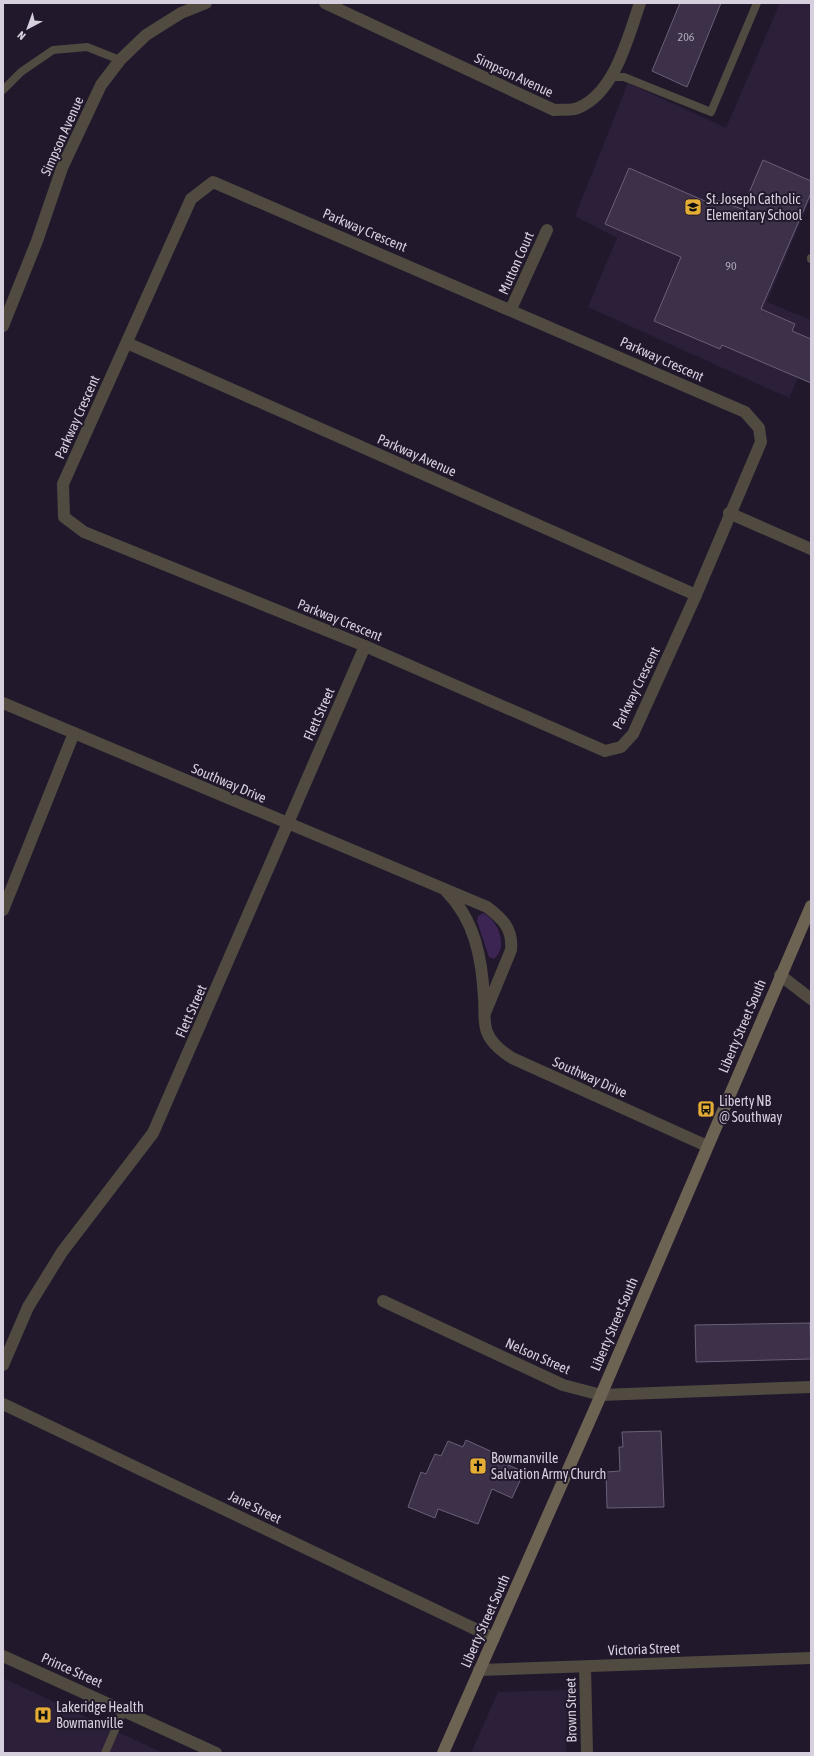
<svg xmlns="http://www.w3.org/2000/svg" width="814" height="1756" viewBox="0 0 814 1756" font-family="'Asap Condensed',sans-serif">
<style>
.built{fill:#2c1f3a}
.green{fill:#3c2552}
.building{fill:#3c3148;stroke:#6b5f77}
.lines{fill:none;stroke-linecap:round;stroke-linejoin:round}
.lane{stroke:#504a40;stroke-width:8}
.street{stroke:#504a40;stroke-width:12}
.secondary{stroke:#6d6353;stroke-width:12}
.labels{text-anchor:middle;stroke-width:4;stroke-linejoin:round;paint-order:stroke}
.number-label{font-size:12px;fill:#b0a8b8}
.street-label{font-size:14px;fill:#d6cfdd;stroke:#22182c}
.poi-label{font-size:14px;fill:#d6cfdd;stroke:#22182c;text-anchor:start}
</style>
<rect width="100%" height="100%" fill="#22182c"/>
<g class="built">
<polygon points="780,3 811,3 811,197 767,302 811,320 811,384 798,378 789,398 588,307 617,238 575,216 628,83 726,128"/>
<polygon points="3,1678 163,1753 3,1753"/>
<polygon points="567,1690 566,1753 471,1753 498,1692"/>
</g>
<path class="green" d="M 483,913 C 498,920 509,947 494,959 L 489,957 L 477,921 L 478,916 Z"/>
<g class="building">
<polygon points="680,3 721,3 687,87 652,71"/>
<polygon points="763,160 811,181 811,193 761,309 795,324 792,331 811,339 811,383 722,345 720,349 654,321 681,257 605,224 629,168 714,205 717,200 742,209"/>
<polygon points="810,1323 811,1359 696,1362 695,1325"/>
<polygon points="661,1431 664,1507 607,1508 606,1472 620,1471 619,1447 623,1447 622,1432"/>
<polygon points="466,1440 499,1455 497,1460 524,1472 512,1498 492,1489 478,1524 438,1509 435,1518 408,1507 421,1472 426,1474 435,1454 441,1456 448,1441 463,1447"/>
</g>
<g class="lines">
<g class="lane">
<polyline points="612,77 624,77 711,112 757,3"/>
<polyline points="3,90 21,72 53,50 87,47 120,60"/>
<polyline points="811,258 811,259"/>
<polyline points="105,1753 124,1709"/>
</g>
<g class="street">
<path d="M 325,3 L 554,110 C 561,109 571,111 578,108 C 615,93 628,37 640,3"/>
<polygon points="213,182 745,412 759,428 761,442 696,595 633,734 621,747 605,751 365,646 84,532 64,517 63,484 191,199"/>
<polyline points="511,309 547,230"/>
<polyline points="3,326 37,241 62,168 101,85 120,60 146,35 181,13 206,3"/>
<polyline points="127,343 696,595"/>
<polyline points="729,513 811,549"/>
<path d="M 3,703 L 487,907 C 503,919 513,929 511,950 L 485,1013"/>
<path d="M 446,891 C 475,920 482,959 484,998 C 485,1008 483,1022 487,1032 C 491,1043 501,1051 512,1058 L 707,1146"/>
<polyline points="3,910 74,733"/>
<polyline points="780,975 811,999"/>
<polyline points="383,1301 563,1385 601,1395 811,1387"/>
<polyline points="3,1365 28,1307 62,1252 153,1133 365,646"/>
<polyline points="3,1404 494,1638"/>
<polyline points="3,1656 216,1753"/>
<polyline points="585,1667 587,1753"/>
<polyline points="479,1670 811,1658"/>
</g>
<polyline class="secondary" points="443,1753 601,1395 811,906"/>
</g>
<defs>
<g id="school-square" transform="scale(0.9)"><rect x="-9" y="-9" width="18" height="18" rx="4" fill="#e4ad35" stroke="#22182c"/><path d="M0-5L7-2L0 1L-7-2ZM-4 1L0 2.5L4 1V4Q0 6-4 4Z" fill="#111"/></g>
<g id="bus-square" transform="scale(0.9)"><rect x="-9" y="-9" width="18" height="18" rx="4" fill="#e4ad35" stroke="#22182c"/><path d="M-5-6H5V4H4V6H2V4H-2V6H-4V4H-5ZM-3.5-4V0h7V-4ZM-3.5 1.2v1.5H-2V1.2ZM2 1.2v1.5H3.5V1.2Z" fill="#111"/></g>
<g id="church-square" transform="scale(0.9)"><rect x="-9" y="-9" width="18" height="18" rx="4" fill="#e4ad35" stroke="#22182c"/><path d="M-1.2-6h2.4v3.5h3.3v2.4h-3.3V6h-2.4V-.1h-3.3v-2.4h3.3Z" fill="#111"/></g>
<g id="hospital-square" transform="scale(0.9)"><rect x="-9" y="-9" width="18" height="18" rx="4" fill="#e4ad35" stroke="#22182c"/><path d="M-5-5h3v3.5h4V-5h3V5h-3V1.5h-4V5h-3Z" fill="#111"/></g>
</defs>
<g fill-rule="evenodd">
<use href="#school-square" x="693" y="207"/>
<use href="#bus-square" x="706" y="1109"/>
<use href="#church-square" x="478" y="1466"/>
<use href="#hospital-square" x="43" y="1715"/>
</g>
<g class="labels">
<g class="number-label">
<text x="686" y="41">206</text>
<text x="731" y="270">90</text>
</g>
<g class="street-label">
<text transform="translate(514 75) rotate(25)" y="5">Simpson Avenue</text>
<text transform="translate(62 136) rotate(-66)" y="5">Simpson Avenue</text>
<text transform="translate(365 230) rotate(23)" y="5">Parkway Crescent</text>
<text transform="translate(516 263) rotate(-66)" y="5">Mutton Court</text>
<text transform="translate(662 359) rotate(24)" y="5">Parkway Crescent</text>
<text transform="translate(77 417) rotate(-66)" y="5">Parkway Crescent</text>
<text transform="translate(417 455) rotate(24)" y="5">Parkway Avenue</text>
<text transform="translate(340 620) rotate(22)" y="5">Parkway Crescent</text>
<text transform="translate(636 688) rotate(-64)" y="5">Parkway Crescent</text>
<text transform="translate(319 714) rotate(-66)" y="5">Flett Street</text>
<text transform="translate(229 783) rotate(23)" y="5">Southway Drive</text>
<text transform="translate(191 1011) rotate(-66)" y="5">Flett Street</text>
<text transform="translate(742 1026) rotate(-67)" y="5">Liberty Street South</text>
<text transform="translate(590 1077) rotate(24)" y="5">Southway Drive</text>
<text transform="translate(614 1324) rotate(-67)" y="5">Liberty Street South</text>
<text transform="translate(538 1356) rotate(24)" y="5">Nelson Street</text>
<text transform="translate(255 1507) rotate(26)" y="5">Jane Street</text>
<text transform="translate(485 1621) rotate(-66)" y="5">Liberty Street South</text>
<text transform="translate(644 1649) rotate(-2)" y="5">Victoria Street</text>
<text transform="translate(72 1670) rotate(24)" y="5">Prince Street</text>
<text transform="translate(571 1710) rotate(-91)" y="5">Brown Street</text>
</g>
<g class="poi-label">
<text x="706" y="204">St. Joseph Catholic<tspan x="706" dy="16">Elementary School</tspan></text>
<text x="719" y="1106">Liberty NB<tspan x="719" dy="16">@ Southway</tspan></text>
<text x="491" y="1463">Bowmanville<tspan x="491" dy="16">Salvation Army Church</tspan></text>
<text x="56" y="1712">Lakeridge Health<tspan x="56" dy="16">Bowmanville</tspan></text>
</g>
</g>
<rect width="814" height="1756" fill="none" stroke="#d6cfdd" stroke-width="8"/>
<g transform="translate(28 28) rotate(221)" stroke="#22182c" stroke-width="3" paint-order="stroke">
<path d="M0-3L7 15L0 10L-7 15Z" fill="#d6cfdd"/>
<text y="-6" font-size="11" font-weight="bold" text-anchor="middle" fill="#d6cfdd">N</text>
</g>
</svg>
